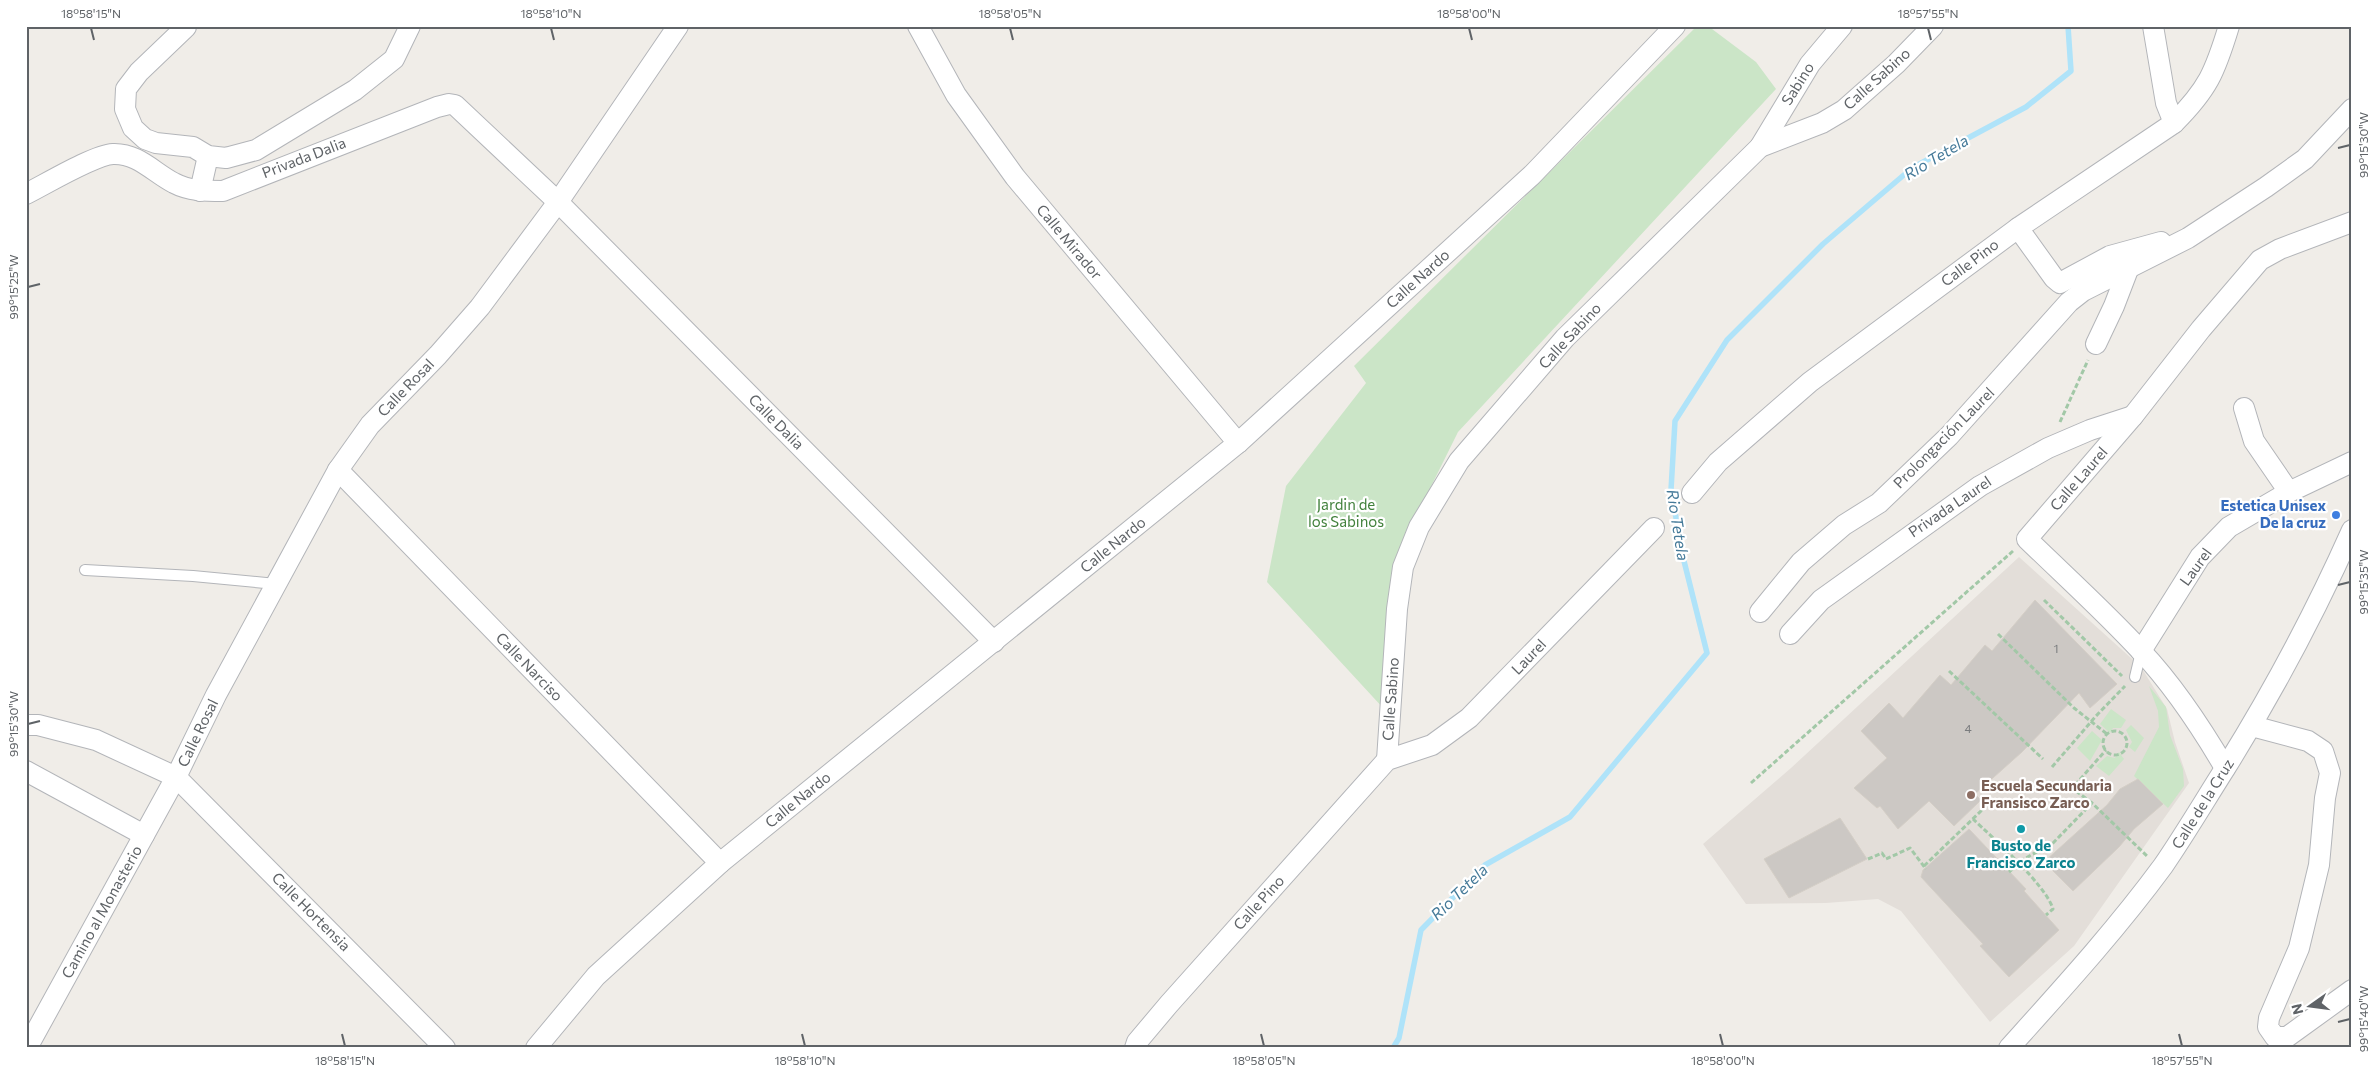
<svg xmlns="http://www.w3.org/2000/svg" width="2378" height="1074" viewBox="0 0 2378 1074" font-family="Commissioner,sans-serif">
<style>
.education{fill:#e3ded9}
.green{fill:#cbe5c7}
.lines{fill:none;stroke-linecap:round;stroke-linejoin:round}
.stream{stroke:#afe3f9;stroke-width:5.5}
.building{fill:#ccc8c4;stroke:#d4cec6}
.lane-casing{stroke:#b3b5b9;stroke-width:12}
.street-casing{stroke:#b3b5b9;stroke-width:22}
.path{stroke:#a2c8a7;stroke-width:3;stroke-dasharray:5 2.5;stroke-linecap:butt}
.lane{stroke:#fff;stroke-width:10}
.street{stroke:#fff;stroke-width:20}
.ticks{fill:none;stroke:#5f6367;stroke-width:2}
.shop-dot{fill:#3f7fe0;stroke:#fff;stroke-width:2}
.education-dot{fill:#8d6e63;stroke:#fff;stroke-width:2}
.culture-dot{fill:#0f9aa8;stroke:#fff;stroke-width:2}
.labels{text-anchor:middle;stroke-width:4.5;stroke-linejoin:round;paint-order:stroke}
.number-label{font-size:12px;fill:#7a7c7e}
.street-label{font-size:15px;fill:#5f6367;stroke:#fff}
.park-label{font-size:15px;fill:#42813c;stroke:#fff}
.shop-label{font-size:15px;font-weight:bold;fill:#366cbe;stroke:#fff;text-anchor:end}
.education-label{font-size:15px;font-weight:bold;fill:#785e54;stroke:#fff;text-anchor:start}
.culture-label{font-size:15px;font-weight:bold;fill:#0d838f;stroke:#fff}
.water-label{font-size:16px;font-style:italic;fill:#457a99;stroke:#fff}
.neatline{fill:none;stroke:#5f6367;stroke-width:2}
.ticks-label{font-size:12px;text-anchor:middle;fill:#5f6367}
</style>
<rect width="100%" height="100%" fill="#f0ede8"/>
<polygon class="education" points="2019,557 2141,667 2167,709 2175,742 2189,783 2074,946 1990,1022 1901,911 1878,899 1826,903 1746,904 1703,844 1791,768"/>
<g class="green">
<polygon points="1697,26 1708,26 1756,62 1776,89 1458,432 1398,553 1384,709 1267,582 1286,486 1366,383 1354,366"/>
<polygon points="2149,686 2166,707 2170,735 2183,769 2184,786 2168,808 2134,776 2159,727 2158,711"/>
<polygon points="2111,709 2126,720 2121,728 2113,728 2110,733 2100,724"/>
<polygon points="2131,725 2144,738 2135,752 2129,747 2132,742 2126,730"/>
<polygon points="2092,731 2102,740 2090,761 2077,748"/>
<polygon points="2119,752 2124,759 2109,776 2096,766 2107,756 2115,758"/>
</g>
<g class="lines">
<polyline class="stream" points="1393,1048 1399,1038 1421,930 1485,865 1570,817 1707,653 1683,557 1671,490 1675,421 1727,340 1823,244 1912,168 2026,107 2071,71 2068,26"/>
</g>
<g class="building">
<polygon points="2035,600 2117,684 2090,708 2079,693 2022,752 1975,794 1981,800 1954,826 1929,801 1898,829 1880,806 1877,808 1854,788 1887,758 1861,731 1889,703 1903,718 1940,675 1951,685 1985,645 1992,651"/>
<polygon points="2138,779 2163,804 2134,829 2119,847 2073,891 2044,862 2107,805 2120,789"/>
<polygon points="1840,818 1867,859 1789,898 1764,859"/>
<polygon points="1969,829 2026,889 2024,891 2059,930 2009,977 1980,946 1983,944 1921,877 1923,870"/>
</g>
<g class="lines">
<g class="lane-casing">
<g id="lane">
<polyline points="85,570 193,576 276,584"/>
<polyline points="2135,677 2141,652"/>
</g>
</g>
<g class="street-casing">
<g id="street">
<polyline points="918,26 956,95 1015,177 1238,443"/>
<polyline points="2153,26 2166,103 2174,123"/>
<polyline points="186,27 139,72 126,89 125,109 133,128 145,139 156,143 193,147 208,156 226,158 256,150 355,90 394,59 410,26"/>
<polyline points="1760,147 1810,64 1842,26"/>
<polyline points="200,191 208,156"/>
<path d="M 26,194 C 46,184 94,155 113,154 C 138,153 154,173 174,183 C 189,191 206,191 223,191 L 437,107 L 449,104 L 455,105 L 558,202 L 994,642"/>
<polyline points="2018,228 2054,278 2060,283 2110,256 2161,242"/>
<polyline points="2096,344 2114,306 2129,267"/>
<polyline points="2244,408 2254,441 2289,492"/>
<polyline points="338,470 720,863"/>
<path d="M 1692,493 L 1718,462 L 1810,382 L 2018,228 L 2174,123 C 2208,89 2215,72 2229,26"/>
<polyline points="1760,612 1801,562 1844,525 1879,503 1949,436 2069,302 2083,291 2188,238 2266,187 2305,159 2352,109"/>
<polyline points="1790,634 1821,600 1980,486 2048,448 2090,430 2133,416"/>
<polyline points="2141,651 2200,557 2229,527 2289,492 2352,462"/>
<polyline points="26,725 38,725 96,740 176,777 445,1048"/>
<polyline points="2252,726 2308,741 2323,751 2330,773 2325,798 2319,865 2299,948 2269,1018 2268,1027 2275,1037 2287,1037 2352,990"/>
<polyline points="1387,760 1397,609 1403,567 1419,527 1459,461 1565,338 1760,147 1822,123 1844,110 1896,64 1933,26"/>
<path d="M 2225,768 C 2201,727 2174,686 2141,651 C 2105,612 2065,576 2027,539 L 2133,416 L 2201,329 L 2260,260 L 2280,249 L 2352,222"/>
<polyline points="26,771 144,835"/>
<polyline points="27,1048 176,777 216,695 338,470 370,425 438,355 480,307 558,202 678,26"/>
<polyline points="536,1048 596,976 720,863 1238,443 1532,175 1675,26"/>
<polyline points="1135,1048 1137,1042 1169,1004 1387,760 1432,745 1469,718 1654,528"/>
<path d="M 2009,1048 C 2062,989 2116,930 2163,866 C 2185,834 2205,800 2226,767 C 2274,690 2315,613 2352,530"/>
</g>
</g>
<g class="path">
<polyline points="2060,422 2088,360"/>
<polyline points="2044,600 2122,676"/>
<polyline points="1998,634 2074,708 2107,734"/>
<polyline points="1949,671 2043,759"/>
<circle cx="2115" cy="743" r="12"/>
<polyline points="2052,767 2096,716 2125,686"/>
<polyline points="1751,783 2013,551"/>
<polyline points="2075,785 2106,750"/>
<polyline points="2076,791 2092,803"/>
<path d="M 1973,819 C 1993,838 2046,885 2053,909 L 2046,915"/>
<polyline points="1868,859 1882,853 1886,859 1910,848 1926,869"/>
<polyline points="1924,866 1981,811 1983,802"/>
<polyline points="2009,872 2024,859 2053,843 2092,803 2147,856"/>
</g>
<use href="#lane" class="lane"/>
<use href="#street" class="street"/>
</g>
<path class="ticks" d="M 91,28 L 94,40M 551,28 L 554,40M 1010,28 L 1013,40M 1469,28 L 1472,40M 1928,28 L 1931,40M 2338,148 L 2350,145M 28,287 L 40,284M 2338,585 L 2350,582M 28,724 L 40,721M 2338,1022 L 2350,1019M 342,1034 L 345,1046M 802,1034 L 805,1046M 1261,1034 L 1264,1046M 1720,1034 L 1723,1046M 2179,1034 L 2182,1046"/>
<circle class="shop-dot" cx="2336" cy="515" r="5"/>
<circle class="education-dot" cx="1971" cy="795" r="5"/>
<circle class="culture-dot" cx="2021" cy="829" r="5"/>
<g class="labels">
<g class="number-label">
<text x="2056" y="653">1</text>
<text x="1968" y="733">4</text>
</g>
<g class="street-label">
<text transform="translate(1877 79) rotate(-42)" y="5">Calle Sabino</text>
<text transform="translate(1798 84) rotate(-58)" y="5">Sabino</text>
<text transform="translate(304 158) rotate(-21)" y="5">Privada Dalia</text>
<text transform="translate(1069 242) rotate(50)" y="5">Calle Mirador</text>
<text transform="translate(1970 263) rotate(-37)" y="5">Calle Pino</text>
<text transform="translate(1418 279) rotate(-42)" y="5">Calle Nardo</text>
<text transform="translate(1570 336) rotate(-47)" y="5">Calle Sabino</text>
<text transform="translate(406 388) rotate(-46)" y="5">Calle Rosal</text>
<text transform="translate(776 422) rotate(45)" y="5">Calle Dalia</text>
<text transform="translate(1944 438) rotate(-45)" y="5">Prolongación Laurel</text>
<text transform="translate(2079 479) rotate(-49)" y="5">Calle Laurel</text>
<text transform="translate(1950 507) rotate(-34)" y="5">Privada Laurel</text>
<text transform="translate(1113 545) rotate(-39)" y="5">Calle Nardo</text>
<text transform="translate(2196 567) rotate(-54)" y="5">Laurel</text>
<text transform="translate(1529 657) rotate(-46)" y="5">Laurel</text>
<text transform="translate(529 667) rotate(46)" y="5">Calle Narciso</text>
<text transform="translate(1391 699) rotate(-86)" y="5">Calle Sabino</text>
<text transform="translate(198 733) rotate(-64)" y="5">Calle Rosal</text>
<text transform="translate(798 800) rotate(-39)" y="5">Calle Nardo</text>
<text transform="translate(2203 804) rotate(-58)" y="5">Calle de la Cruz</text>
<text transform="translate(1259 903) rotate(-48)" y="5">Calle Pino</text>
<text transform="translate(102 912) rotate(-61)" y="5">Camino al Monasterio</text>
<text transform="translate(311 912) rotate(45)" y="5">Calle Hortensia</text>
</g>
<g class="park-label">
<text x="1346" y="510">Jardin de<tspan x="1346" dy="17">los Sabinos</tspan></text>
</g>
<g class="shop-label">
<text x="2326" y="511">Estetica Unisex<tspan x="2326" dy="17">De la cruz</tspan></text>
</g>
<g class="education-label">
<text x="1981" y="791">Escuela Secundaria<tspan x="1981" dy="17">Fransisco Zarco</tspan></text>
</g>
<g class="culture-label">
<text x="2021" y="851">Busto de<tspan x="2021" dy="17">Francisco Zarco</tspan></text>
</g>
<g class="water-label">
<text transform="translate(1936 157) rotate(-31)" y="6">Rio Tetela</text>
<text transform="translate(1678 525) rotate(81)" y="6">Rio Tetela</text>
<text transform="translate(1459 892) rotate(-44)" y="6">Rio Tetela</text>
</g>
</g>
<rect width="2378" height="1074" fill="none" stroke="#ffffff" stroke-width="55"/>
<g transform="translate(2310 1006) rotate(256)" stroke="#ffffff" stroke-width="4" paint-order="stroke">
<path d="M0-4L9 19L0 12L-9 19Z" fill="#5f6367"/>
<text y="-8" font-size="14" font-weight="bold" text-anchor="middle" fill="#5f6367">N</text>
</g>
<rect x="28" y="28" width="2322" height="1018" class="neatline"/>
<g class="ticks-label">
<text x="91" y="18">18°58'15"N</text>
<text x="551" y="18">18°58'10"N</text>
<text x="1010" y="18">18°58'05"N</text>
<text x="1469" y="18">18°58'00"N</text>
<text x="1928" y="18">18°57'55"N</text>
<text transform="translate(2364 145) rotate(-90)" y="4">99°15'30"W</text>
<text transform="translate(14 287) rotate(-90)" y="4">99°15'25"W</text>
<text transform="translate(2364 582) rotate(-90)" y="4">99°15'35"W</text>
<text transform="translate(14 724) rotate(-90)" y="4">99°15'30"W</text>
<text transform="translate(2364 1019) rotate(-90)" y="4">99°15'40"W</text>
<text x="345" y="1065">18°58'15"N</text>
<text x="805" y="1065">18°58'10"N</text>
<text x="1264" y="1065">18°58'05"N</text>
<text x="1723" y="1065">18°58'00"N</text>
<text x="2182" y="1065">18°57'55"N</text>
</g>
</svg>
